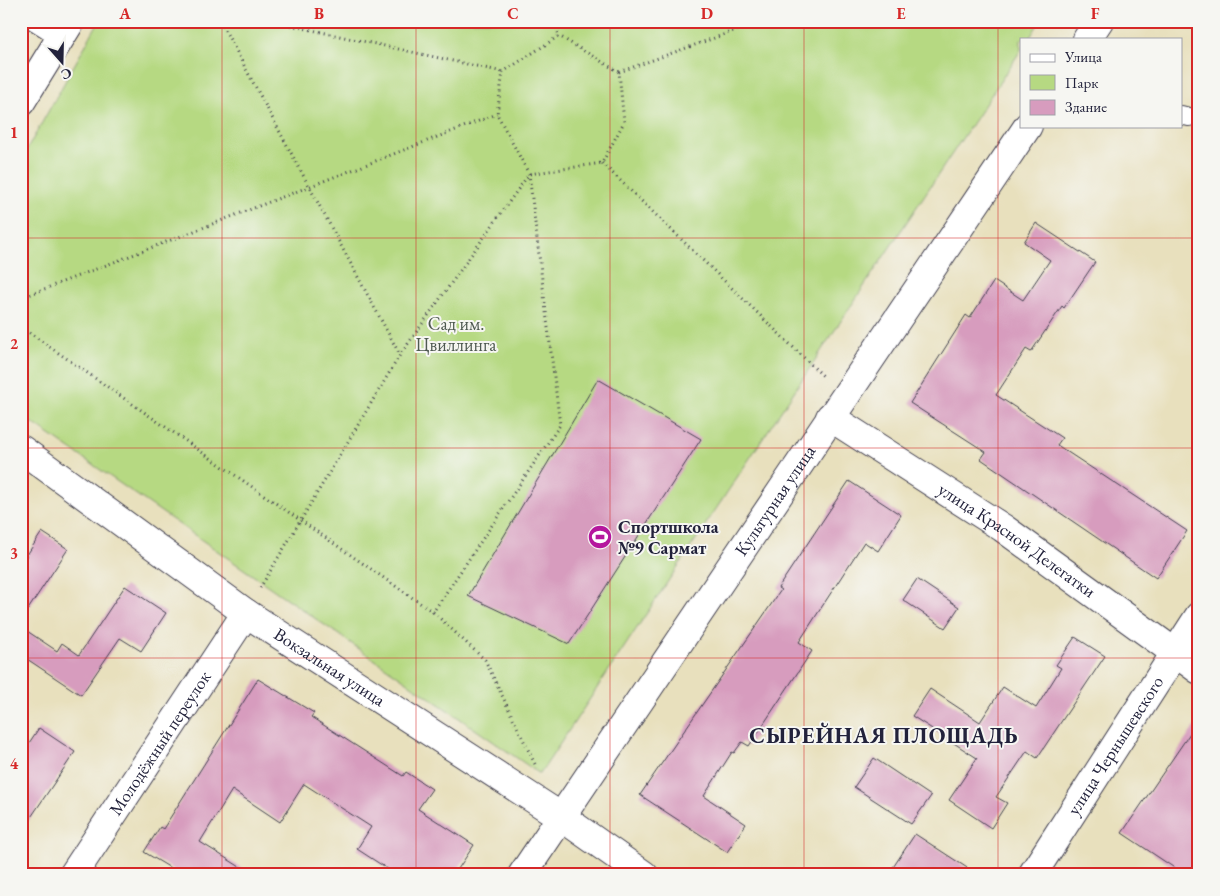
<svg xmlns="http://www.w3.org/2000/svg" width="1220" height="896" viewBox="0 0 1220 896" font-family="'EB Garamond',serif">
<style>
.green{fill:#b6d982;stroke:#6c7e5e}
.building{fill:#d79cbe}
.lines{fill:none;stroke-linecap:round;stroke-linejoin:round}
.service-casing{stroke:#403e4e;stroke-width:20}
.minor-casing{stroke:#403e4e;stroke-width:30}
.tertiary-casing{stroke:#403e4e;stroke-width:30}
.path{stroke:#403e4e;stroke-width:3;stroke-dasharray:1 4;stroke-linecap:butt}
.service{stroke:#fff;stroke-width:18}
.minor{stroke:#fff;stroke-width:28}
.tertiary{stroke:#fff;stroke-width:28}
.grid{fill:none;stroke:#d62828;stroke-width:1;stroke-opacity:0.55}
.labels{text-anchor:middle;stroke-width:4;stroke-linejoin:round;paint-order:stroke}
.park-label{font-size:18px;fill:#4e5950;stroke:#f6f6f2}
.street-label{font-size:18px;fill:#22223b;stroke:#f6f6f2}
.poi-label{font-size:18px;font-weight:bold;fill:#22223b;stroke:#f6f6f2;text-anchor:start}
.district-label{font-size:22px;font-weight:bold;letter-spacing:1px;fill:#22223b;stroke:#f6f6f2}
.neatline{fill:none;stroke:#d62828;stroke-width:2}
.grid-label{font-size:16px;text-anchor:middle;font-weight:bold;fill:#d62828}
</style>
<rect width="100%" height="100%" fill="#f6f6f2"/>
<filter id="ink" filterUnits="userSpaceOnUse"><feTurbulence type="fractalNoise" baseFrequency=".02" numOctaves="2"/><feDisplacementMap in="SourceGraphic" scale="10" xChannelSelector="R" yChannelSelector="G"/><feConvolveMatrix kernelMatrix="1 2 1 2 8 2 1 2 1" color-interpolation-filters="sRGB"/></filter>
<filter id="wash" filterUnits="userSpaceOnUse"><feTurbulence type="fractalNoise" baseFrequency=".0096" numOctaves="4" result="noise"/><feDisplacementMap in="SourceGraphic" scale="20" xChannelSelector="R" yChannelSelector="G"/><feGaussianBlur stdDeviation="1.12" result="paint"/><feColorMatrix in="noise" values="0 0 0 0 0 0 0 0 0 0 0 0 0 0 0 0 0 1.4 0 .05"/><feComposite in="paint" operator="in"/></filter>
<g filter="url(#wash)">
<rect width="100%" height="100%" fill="#e8e0bd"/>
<polygon class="green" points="99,21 1040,21 1029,39 1021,39 1021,50 540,774 21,415 21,160"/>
<g id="blocks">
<g class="building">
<polygon points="1036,223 1095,262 1064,308 1062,306 1031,352 1026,349 996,395 1062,438 1057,445 1187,531 1156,578 981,459 986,452 910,403 966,315 970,318 994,281 1023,300 1050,260 1024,242"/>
<polygon points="598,379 701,439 569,644 468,596"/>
<polygon points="849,481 901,515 878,551 864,542 799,642 812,651 749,746 742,742 734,753 732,752 704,796 746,824 727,852 640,795 781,590 778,588"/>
<polygon points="42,532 68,549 21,620 21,564"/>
<polygon points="917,579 959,607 945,628 903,600"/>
<polygon points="125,586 166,613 141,651 120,638 81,695 21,655 21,627 57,651 62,643 79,655"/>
<polygon points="1075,637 1105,656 1037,758 1027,751 996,797 1007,803 991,828 949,800 977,758 912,716 930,689 980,722 1003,687 1036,708 1061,668 1056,665"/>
<polygon points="258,679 314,713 311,717 403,776 406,772 432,789 418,809 474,845 454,875 397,875 357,849 371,827 304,784 280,822 232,790 200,842 253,875 182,875 144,852 160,827 163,829"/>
<polygon points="1199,720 1199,863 1191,875 1185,875 1122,833"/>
<polygon points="39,728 75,752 21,832 21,755"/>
<polygon points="874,758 931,796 911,824 854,787"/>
<polygon points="915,834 978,875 888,875"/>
</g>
</g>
</g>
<g filter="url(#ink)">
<use href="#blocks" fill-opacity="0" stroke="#403e4e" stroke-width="1"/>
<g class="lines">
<g class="service-casing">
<g id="service">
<polyline points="34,21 61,38"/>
<polyline points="1181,115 1189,117"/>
</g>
</g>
<g class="minor-casing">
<g id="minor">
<polyline points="1087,39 1099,21"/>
<polyline points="21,102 71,21"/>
<path id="s1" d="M 830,417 L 1003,528 L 1199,670"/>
<path id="s2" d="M 73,875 L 246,613"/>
<path id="s3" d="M 522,875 L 1028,126"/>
<path id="s4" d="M 1032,875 L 1199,616"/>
</g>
</g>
<g class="tertiary-casing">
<g id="tertiary">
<path id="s5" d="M 21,449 L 246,613 L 560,816 L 644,875"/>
</g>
</g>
<g class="path">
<polyline points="220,21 400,355"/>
<polyline points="271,21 503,72"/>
<polyline points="619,72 762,21"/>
<polyline points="602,163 823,376"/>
<polyline points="21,298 497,114"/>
<polyline points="21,327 433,612"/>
<polyline points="260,588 400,355 529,174 602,163 624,122 619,72 559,36"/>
<polyline points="535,764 485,660 433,612 560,425 529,174 497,114 503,72 559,36 555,21"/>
</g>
<use href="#service" class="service"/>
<use href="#minor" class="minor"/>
<use href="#tertiary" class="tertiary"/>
</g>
</g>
<path class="grid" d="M 222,21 L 222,875M 416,21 L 416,875M 610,21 L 610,875M 804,21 L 804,875M 998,21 L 998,875M 21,238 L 1199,238M 21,448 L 1199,448M 21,658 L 1199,658"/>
<defs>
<g id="stadium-disc" transform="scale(1.25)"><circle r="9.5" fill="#b5179e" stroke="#f6f6f2"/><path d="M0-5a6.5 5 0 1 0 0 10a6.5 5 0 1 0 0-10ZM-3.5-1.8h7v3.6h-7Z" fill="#fff"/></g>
</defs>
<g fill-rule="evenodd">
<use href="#stadium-disc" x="600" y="537"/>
</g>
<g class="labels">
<g class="park-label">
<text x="456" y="330">Сад им.<tspan x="456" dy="21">Цвиллинга</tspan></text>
</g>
<g class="street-label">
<text dy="6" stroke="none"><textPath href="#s3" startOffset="452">Культурная улица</textPath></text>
<text dy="6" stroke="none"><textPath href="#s1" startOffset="224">улица Красной Делегатки</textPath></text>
<text dy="6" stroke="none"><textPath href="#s5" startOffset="378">Вокзальная улица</textPath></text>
<text dy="6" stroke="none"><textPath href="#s2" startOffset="158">Молодёжный переулок</textPath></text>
<text dy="6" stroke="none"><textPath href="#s4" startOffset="154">улица Чернышевского</textPath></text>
</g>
<g class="poi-label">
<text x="618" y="533">Спортшкола<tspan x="618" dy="21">№9 Сармат</tspan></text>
</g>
<g class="district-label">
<text x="884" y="743">СЫРЕЙНАЯ ПЛОЩАДЬ</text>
</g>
</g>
<rect width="1220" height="896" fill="none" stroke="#f6f6f2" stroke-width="55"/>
<rect x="1020" y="38" width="162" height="90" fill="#f6f6f2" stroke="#a1a1a9"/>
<rect x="1030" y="54" width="25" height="8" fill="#ffffff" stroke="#a1a1a9"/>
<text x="1065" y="62" font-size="15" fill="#22223b">Улица</text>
<rect x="1030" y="75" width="25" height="15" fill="#b6d982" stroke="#a1a1a9"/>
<text x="1065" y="88" font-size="15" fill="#22223b">Парк</text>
<rect x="1030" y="100" width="25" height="15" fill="#d79cbe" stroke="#a1a1a9"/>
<text x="1065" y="112" font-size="15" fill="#22223b">Здание</text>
<g transform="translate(62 62) rotate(160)" stroke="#f6f6f2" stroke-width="4" paint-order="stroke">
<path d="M0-4L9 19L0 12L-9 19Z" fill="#22223b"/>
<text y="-8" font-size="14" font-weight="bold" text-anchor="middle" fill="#22223b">С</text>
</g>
<rect x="28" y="28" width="1164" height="840" class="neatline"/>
<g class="grid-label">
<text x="125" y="19">A</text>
<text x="319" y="19">B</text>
<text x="513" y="19">C</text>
<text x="707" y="19">D</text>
<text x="901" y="19">E</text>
<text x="1095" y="19">F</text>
<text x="14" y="138">1</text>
<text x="14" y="349">2</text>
<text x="14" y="559">3</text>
<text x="14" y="769">4</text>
</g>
</svg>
